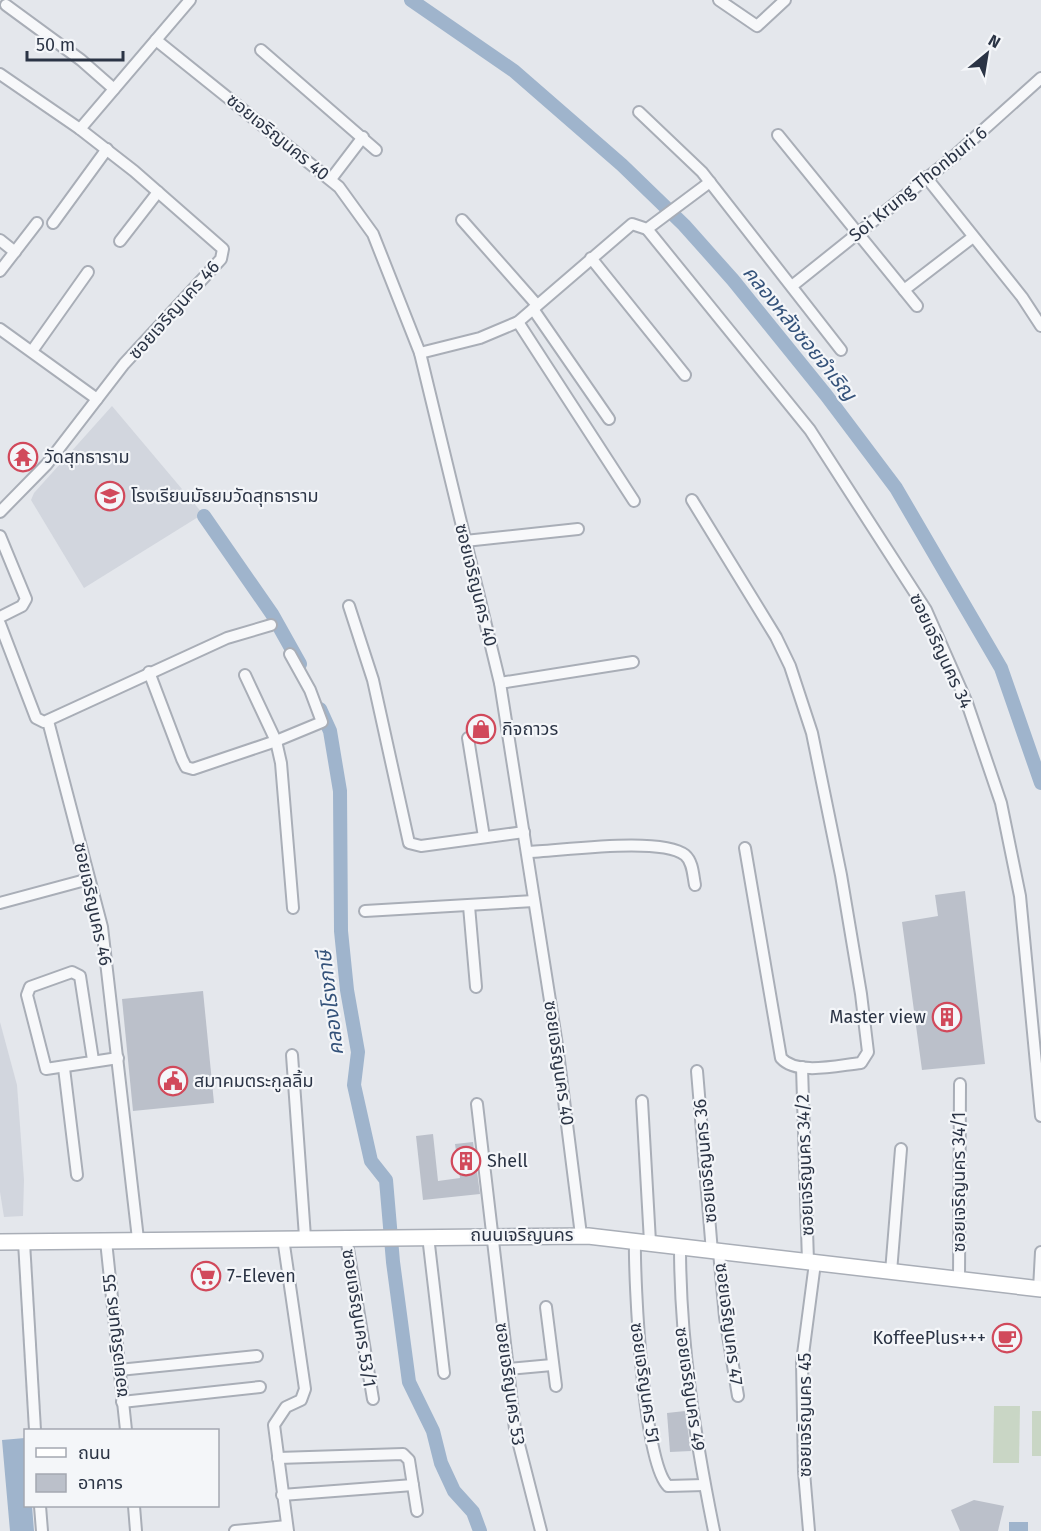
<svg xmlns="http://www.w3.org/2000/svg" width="1041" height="1531" viewBox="0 0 1041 1531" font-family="'Fira Sans','Noto Sans Thai',sans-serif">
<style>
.built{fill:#d2d6de}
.green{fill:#c9d6c5}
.water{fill:#9fb4cc}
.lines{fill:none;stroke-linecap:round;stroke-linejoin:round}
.canal{stroke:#9fb4cc;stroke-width:14}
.building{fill:#bbc0ca}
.street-casing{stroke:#a9aeb7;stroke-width:14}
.secondary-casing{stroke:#a9aeb7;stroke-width:18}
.street{stroke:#f7f8fa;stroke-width:10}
.secondary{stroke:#fff;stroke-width:15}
.labels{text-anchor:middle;stroke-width:4.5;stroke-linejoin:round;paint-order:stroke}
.street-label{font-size:18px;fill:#2b3445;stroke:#f4f6f9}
.poi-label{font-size:18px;fill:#2b3445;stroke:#f4f6f9;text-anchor:start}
.water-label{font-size:20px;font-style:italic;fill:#34527a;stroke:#f4f6f9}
</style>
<rect width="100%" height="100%" fill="#e4e7ec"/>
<g class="built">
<polygon points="112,406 203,514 84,588 31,500 34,493"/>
<polygon points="0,1022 17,1085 24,1180 23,1216 4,1217 0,1192"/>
</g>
<g class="green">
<polygon points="994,1406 1020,1406 1019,1463 993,1463"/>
<rect x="1032" y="1411" width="9" height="45"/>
</g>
<g class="water">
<polygon points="25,1438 26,1506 32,1506 34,1531 10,1531 2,1440"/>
<rect x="1009" y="1522" width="19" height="9"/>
</g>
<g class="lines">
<g class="canal">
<polyline points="411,0 514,71 622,165 684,225 733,280 826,395 896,488 1001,668 1041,783"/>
<polyline points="204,516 272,614 300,664"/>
<polyline points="320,709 330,731 340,791 341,931 347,990 358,1052 354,1085 371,1161 386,1180 393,1262 409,1382 433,1431 441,1463 454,1491 473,1512 480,1531"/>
</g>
</g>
<g class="building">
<polygon points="965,891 985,1064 922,1070 902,922 938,916 935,895"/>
<polygon points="203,991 214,1103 133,1111 122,999"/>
<polygon points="433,1134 438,1181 460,1178 455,1144 473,1142 480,1194 423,1200 416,1136"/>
<polygon points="685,1411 691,1451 670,1452 667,1413"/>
<polygon points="974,1500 1004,1506 998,1531 960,1531 951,1510"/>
</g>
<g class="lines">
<g class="street-casing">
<g id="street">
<polyline points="719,0 757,26 785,0"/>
<polyline points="6,5 81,60 114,89"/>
<polyline points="156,40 339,187 373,234 420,353 500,683 557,1045 581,1235"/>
<polyline points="261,50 376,150"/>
<polyline points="0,74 80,129 134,171 223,249 221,259 124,364 47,464 0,512"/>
<polyline points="639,112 702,172 841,350"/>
<polyline points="80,129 190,0"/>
<polyline points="778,135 917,306"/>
<polyline points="926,177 1022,297 1041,326"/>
<polyline points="331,179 363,137"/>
<polyline points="462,220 537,305"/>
<polyline points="53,223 107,149"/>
<polyline points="647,229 810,430 926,610 967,703 1001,803 1020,896 1041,1116"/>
<polyline points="0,240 15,252"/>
<polyline points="120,241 158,192"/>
<polyline points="591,258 685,375"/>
<polyline points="0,271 37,223"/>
<polyline points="792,286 952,158 1041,78"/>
<polyline points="904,290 973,237"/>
<polyline points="533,309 609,419"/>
<polyline points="518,322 634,501"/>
<polyline points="0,329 97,399"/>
<polyline points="32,351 88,272"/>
<polyline points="420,353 480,338 518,322 632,224 647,229 710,182"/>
<path d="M 692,500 L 776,637 L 790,666 L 812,733 L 841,875 L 861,994 L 868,1052 L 861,1063 C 839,1065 797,1076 781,1058 L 745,848"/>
<polyline points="0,536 26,599 22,606 0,617"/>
<polyline points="465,541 578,529"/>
<polyline points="349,606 373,680 409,843 421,846 524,832"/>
<polyline points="0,624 36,718 44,722 227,638 271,625"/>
<polyline points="149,672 182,759 186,767 193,769 276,741 322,722 310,690 290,654"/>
<polyline points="245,675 276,741 281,763 293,908"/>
<polyline points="500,683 633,662"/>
<polyline points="48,721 102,927 138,1239"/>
<polyline points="468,738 484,837"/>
<path d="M 527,852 C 560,851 661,836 685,855 C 693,862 693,875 695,885"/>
<polyline points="0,903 89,879"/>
<polyline points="469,906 476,987"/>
<polyline points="365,911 534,901"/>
<polyline points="292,1055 305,1237"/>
<polyline points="93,1060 80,976 72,972 30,987 27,995 46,1069 118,1058"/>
<polyline points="802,1067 808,1262"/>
<polyline points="64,1068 77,1175"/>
<polyline points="697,1071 712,1252"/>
<polyline points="642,1101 650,1242"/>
<polyline points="477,1104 515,1429 541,1531"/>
<polyline points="428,1236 444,1373"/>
<polyline points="346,1237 373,1399"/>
<polyline points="283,1238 305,1389 301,1400 286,1407 274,1425 288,1531"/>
<path d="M 635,1240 C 634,1280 643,1463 668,1486 L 704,1485"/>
<polyline points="106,1241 126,1430"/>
<polyline points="24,1242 35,1430"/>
<path d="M 680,1246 C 680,1343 695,1437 714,1531"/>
<polyline points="719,1252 725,1317 738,1396"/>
<polyline points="891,1272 901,1149"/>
<polyline points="959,1280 960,1084"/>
<polyline points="1039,1289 1041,1252"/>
<polyline points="546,1307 556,1386"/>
<polyline points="508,1369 552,1365"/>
<polyline points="119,1370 257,1356"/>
<polyline points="122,1402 260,1387"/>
<polyline points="278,1458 403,1454 409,1460 417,1511"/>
<polyline points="282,1495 413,1485"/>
<polyline points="40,1506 42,1531"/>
<polyline points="134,1506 136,1531"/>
<polyline points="235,1531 287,1526"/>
<polyline points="809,1531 804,1472 802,1362 815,1263"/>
</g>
</g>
<g class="secondary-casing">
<polyline id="secondary" points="0,1242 588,1236 1041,1289"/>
</g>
<use href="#street" class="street"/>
<use href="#secondary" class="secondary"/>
</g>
<defs>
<g id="temple-ring" transform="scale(1.5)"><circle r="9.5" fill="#f4f6f9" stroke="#d1495b" stroke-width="1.5"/><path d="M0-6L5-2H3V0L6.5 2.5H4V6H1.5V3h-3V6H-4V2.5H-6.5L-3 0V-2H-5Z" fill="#d1495b"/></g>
<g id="school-ring" transform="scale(1.5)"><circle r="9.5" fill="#f4f6f9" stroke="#d1495b" stroke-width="1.5"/><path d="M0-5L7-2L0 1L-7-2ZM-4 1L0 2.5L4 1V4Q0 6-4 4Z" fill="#d1495b"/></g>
<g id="shop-ring" transform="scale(1.5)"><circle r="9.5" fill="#f4f6f9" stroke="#d1495b" stroke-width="1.5"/><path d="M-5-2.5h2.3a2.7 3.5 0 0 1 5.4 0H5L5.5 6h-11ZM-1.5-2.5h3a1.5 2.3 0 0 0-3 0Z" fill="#d1495b"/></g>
<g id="building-ring" transform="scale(1.5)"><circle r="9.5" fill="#f4f6f9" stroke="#d1495b" stroke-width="1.5"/><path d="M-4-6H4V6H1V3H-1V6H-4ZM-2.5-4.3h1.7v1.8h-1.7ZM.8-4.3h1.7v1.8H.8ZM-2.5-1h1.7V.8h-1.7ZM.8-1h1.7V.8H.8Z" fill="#d1495b"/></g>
<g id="civic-ring" transform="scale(1.5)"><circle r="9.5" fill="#f4f6f9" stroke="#d1495b" stroke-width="1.5"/><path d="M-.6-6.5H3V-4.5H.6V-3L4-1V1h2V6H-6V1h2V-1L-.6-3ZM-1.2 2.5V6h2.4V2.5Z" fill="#d1495b"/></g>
<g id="supermarket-ring" transform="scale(1.5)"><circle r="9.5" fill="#f4f6f9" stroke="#d1495b" stroke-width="1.5"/><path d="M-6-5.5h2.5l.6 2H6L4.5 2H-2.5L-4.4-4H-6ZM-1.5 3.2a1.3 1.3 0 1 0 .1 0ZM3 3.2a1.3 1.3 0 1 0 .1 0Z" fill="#d1495b"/></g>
<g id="cafe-ring" transform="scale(1.5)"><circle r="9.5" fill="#f4f6f9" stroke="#d1495b" stroke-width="1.5"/><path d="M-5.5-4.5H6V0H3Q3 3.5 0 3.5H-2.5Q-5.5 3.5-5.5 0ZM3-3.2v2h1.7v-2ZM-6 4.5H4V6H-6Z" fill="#d1495b"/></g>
</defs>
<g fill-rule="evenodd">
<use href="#temple-ring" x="23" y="457"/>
<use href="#school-ring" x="110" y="496"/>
<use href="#shop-ring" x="481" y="729"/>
<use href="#building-ring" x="947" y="1017"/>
<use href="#civic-ring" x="173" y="1081"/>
<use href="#building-ring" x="466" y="1161"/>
<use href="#supermarket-ring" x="206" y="1276"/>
<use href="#cafe-ring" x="1007" y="1338"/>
</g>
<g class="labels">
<g class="street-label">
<text transform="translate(278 137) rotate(39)" y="6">ซอยเจริญนคร 40</text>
<text transform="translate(918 184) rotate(-39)" y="6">Soi Krung Thonburi 6</text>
<text transform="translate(174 310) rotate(-48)" y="6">ซอยเจริญนคร 46</text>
<text transform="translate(476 585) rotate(76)" y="6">ซอยเจริญนคร 40</text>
<text transform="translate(941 651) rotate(65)" y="6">ซอยเจริญนคร 34</text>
<text transform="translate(93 904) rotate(78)" y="6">ซอยเจริญนคร 46</text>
<text transform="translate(559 1063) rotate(82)" y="6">ซอยเจริญนคร 40</text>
<text transform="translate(705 1161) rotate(-95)" y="6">ซอยเจริญนคร 36</text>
<text transform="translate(805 1165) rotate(-92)" y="6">ซอยเจริญนคร 34/2</text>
<text transform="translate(959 1182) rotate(-90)" y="6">ซอยเจริญนคร 34/1</text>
<text x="522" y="1241">ถนนเจริญนคร</text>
<text transform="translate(359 1318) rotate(81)" y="6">ซอยเจริญนคร 53/1</text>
<text transform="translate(729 1324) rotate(83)" y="6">ซอยเจริญนคร 47</text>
<text transform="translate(115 1336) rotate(-96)" y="6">ซอยเจริญนคร 55</text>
<text transform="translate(645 1383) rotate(82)" y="6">ซอยเจริญนคร 51</text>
<text transform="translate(510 1384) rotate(82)" y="6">ซอยเจริญนคร 53</text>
<text transform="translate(690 1389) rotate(82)" y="6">ซอยเจริญนคร 49</text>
<text transform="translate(805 1415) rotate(-90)" y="6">ซอยเจริญนคร 45</text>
</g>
<g class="poi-label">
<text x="44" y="463">วัดสุทธาราม</text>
<text x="131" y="502">โรงเรียนมัธยมวัดสุทธาราม</text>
<text x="502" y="735">กิจถาวร</text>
<text x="926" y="1023" text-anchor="end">Master view</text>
<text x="194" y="1087">สมาคมตระกูลลิ้ม</text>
<text x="487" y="1167">Shell</text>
<text x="227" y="1282">7-Eleven</text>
<text x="986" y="1344" text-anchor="end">KoffeePlus+++</text>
</g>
<g class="water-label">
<text transform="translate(800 333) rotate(51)" y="7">คลองหลังซอยจำเริญ</text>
<text transform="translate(330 1003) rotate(-97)" y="7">คลองโรงภาษี</text>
</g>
</g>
<rect x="24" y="1429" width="195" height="78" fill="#f4f6f9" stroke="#a4a8b1" stroke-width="1.5"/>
<rect x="36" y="1448" width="30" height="9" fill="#ffffff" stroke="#a4a8b1" stroke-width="1.5"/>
<text x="78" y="1459" font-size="18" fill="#2b3445">ถนน</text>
<rect x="36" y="1474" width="30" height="18" fill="#bbc0ca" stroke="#a4a8b1" stroke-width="1.5"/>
<text x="78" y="1489" font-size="18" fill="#2b3445">อาคาร</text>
<g transform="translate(987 54) rotate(30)" stroke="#f4f6f9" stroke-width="4.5" paint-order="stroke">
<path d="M0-4.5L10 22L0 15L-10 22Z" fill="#2b3445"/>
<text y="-9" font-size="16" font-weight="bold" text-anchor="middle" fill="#2b3445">N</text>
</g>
<path d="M27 51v9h96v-9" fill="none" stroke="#2b3445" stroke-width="3"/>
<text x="36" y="51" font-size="18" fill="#2b3445" stroke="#f4f6f9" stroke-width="4.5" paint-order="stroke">50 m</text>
</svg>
